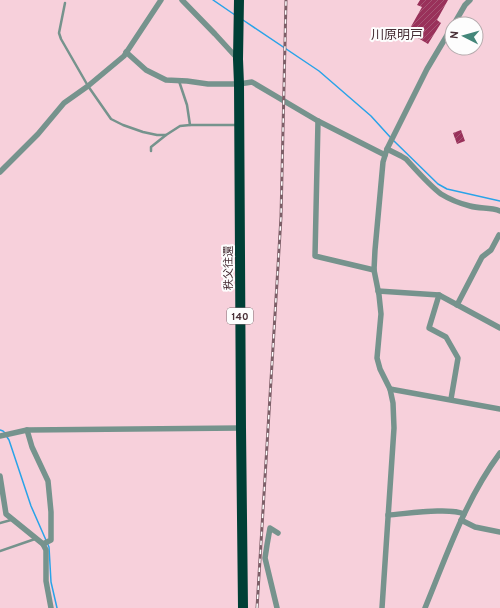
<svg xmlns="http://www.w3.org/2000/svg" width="500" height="608" viewBox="0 0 500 608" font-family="Overpass,'Noto Sans JP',sans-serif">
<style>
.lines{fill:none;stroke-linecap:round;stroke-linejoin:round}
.stream{stroke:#29a3e8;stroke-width:1.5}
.building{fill:url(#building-hatch)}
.lane{stroke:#76938d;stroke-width:2.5}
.street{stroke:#76938d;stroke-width:5.5}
.highway{stroke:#003f36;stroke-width:10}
.rail-casing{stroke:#7c5e67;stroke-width:3}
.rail{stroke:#fdfdfd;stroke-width:1.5;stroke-dasharray:4.5;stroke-linecap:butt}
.labels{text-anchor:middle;stroke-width:4;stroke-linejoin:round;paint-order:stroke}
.shield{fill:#fdfdfd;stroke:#7e6d72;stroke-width:1}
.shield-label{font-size:10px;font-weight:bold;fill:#482f36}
.street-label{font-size:11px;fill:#482f36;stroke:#fdfdfd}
.quarter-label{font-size:13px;fill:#482f36;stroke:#fdfdfd}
</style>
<defs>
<pattern id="building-hatch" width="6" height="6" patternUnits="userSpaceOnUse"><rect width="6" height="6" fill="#99315a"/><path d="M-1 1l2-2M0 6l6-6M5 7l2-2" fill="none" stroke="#a55574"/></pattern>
</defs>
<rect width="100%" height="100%" fill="#f7d0db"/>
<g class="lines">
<g class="stream">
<polyline points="213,0 235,15"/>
<polyline points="243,20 319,71 371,116 391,138"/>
<polyline points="394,141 438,184 447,189 500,201"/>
<polyline points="0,430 3,431 5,433"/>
<polyline points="7,437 9,440 31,506 49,547 51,582 57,608"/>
</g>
</g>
<g class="building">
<polygon points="420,0 448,0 437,20 441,23 428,44 408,32 422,7 417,5"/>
<polygon points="461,130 465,141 457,144 453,133"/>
</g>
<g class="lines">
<g class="lane">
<polyline points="65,3 59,33 61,39 88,86 111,119 123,125 143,132 157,135 166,135"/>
<polyline points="179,81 187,105 190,125"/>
<polyline points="151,151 151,147 166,135 180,126 190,125 236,125"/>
<polyline points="0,523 11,520"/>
<polyline points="0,551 35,539"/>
</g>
<g class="street">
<polyline points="182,0 215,34 237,58"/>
<polyline points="454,24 465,5 470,0"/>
<polyline points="126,52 146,70 166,80 187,81 208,84 239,84 252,82 318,121 385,155"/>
<polyline points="318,121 315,256 374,270"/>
<path d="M 387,149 L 401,156 L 406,159 C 416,170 430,186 441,194 C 449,199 462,204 470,206 C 480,209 491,207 500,211"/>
<polyline points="0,172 38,134 64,103 88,86 124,56 161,0"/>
<polyline points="378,291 439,295 500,328"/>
<polyline points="439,295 429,328 446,337 458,358 451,399"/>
<polyline points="457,305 482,257 491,250 499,235"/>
<polyline points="390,389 500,409"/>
<polyline points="27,430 32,447 48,481 51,512 51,540 43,544"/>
<polyline points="0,436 27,430 241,428"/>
<polyline points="0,476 6,514 43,544 46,550 46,581 51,608"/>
<path d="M 388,515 C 405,514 450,507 464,514"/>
<polyline points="461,520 475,527 500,532"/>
<polyline points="277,608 265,558 267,545 270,528 278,533"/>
<polyline points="382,608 394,428 393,403 390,389 380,369 377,358 381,314 379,295 374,270 375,250 383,162 387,149 427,69 452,27"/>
<path d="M 425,608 C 447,555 465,500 500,453"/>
</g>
<polyline class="highway" points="239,0 238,59 239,84 241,428 243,608"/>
<g class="rail-casing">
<polyline id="rail" points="257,608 281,217 286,0"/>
</g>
<use href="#rail" class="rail"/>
</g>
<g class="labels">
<rect class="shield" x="227" y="308" width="26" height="16" rx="3"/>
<g class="shield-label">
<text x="240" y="320">140</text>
</g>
<g class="street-label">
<text transform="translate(228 268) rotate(-90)" y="4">秩父往還</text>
</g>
<g class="quarter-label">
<text x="397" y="39">川原明戸</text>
</g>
</g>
<g transform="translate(464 36) rotate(276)"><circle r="19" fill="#fdfdfd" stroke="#b5abad"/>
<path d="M0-3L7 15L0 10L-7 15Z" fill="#438679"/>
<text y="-6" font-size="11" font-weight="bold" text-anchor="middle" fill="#482f36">N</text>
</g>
</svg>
